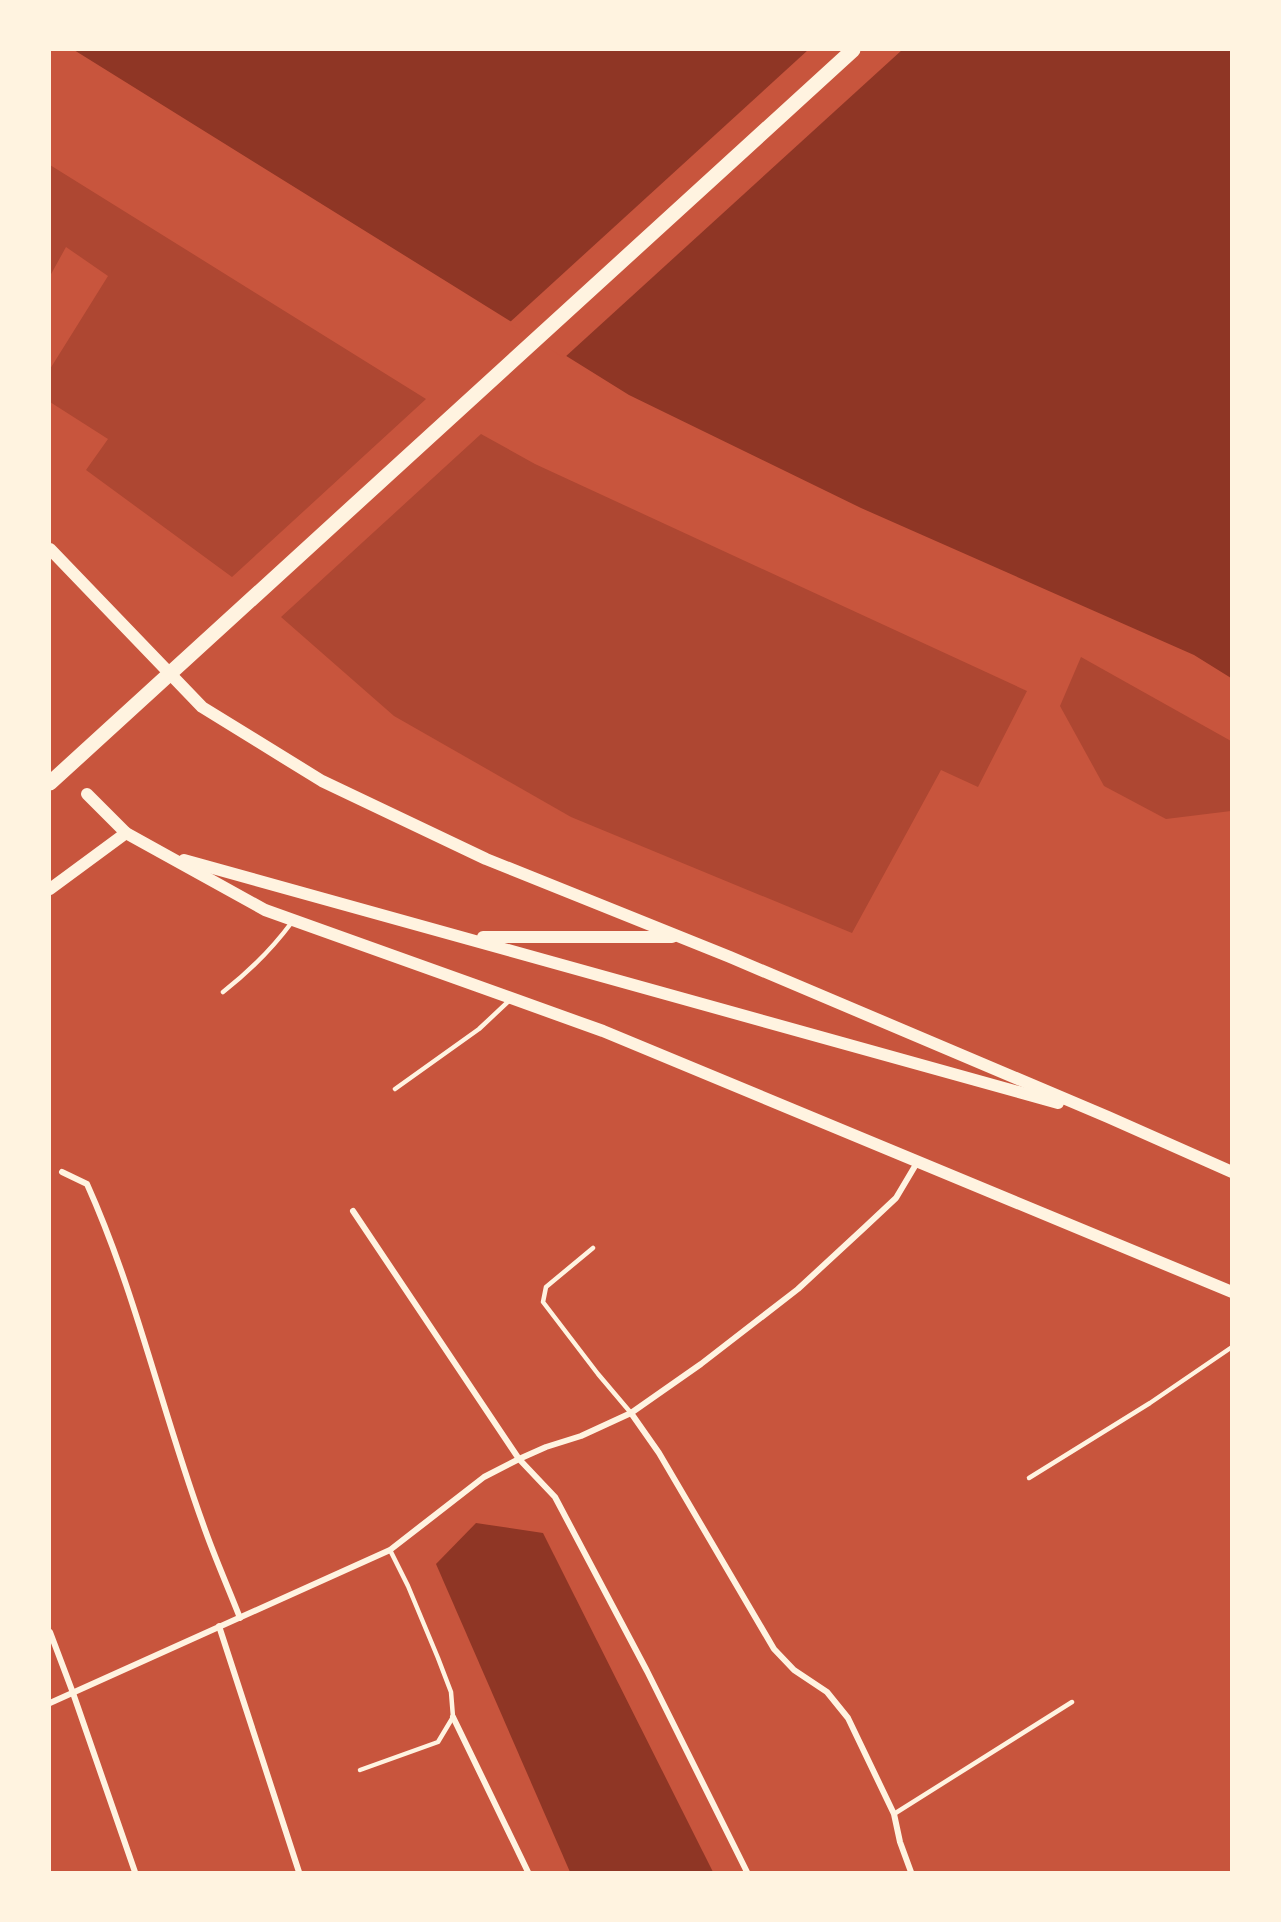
<svg xmlns="http://www.w3.org/2000/svg" width="1281" height="1922" viewBox="0 0 1281 1922" font-family="'Fira Sans',sans-serif">
<style>
.green{fill:#ae4732}
.water{fill:#8f3625}
.pier{fill:#c8553d}
.lines{fill:none;stroke-linecap:round;stroke-linejoin:round}
.service{stroke:#fff3e0;stroke-width:4.5}
.minor{stroke:#fff3e0;stroke-width:6}
.secondary{stroke:#fff3e0;stroke-width:12}
.primary{stroke:#fff3e0;stroke-width:15}
</style>
<rect width="100%" height="100%" fill="#c8553d"/>
<g class="green">
<polygon points="50,165 426,399 232,577 86,470 108,439 50,402 50,369 108,276 66,247 50,276"/>
<polygon points="481,434 535,464 1027,691 978,787 941,770 852,933 571,817 394,716 281,617"/>
<polygon points="1081,657 1231,741 1231,811 1166,819 1104,786 1060,706"/>
</g>
<g class="water">
<polygon points="74,50 1231,50 1231,678 1194,655 861,508 629,395"/>
<polygon points="476,1523 543,1533 713,1872 570,1872 436,1564"/>
</g>
<polygon class="pier" points="808,50 902,50 564,358 509,323"/>
<g class="lines">
<g class="service">
<path d="M 223,992 C 250,971 272,949 292,922"/>
<polyline points="395,1089 479,1029 511,999"/>
<polyline points="593,1248 546,1287 543,1302 598,1374 631,1413"/>
<polyline points="1029,1478 1150,1403 1232,1347"/>
<polyline points="360,1770 438,1742 453,1717 451,1692 438,1658 408,1586 390,1550"/>
<polyline points="894,1814 1072,1702"/>
</g>
<g class="minor">
<path d="M 62,1172 L 87,1184 C 136,1293 162,1412 203,1524 C 214,1556 228,1587 240,1618"/>
<polyline points="353,1211 519,1459 546,1447 581,1436 631,1413 701,1364 798,1289 864,1228 896,1198 918,1161"/>
<polyline points="631,1413 659,1453 774,1649 794,1670 827,1692 848,1718 894,1814 900,1842 911,1872"/>
<polyline points="219,1626 299,1872"/>
<polyline points="50,1632 73,1693 135,1872"/>
<polyline points="50,1703 390,1550 484,1477 519,1459 555,1497 647,1671 747,1872"/>
<polyline points="453,1717 528,1872"/>
</g>
<g class="secondary">
<polyline points="50,549 202,707 322,781 486,859 730,957 1108,1117 1232,1172"/>
<polyline points="87,794 126,833 265,910 603,1031 1232,1292"/>
<polyline points="184,860 1058,1103"/>
<polyline points="50,889 126,833"/>
<polyline points="483,937 672,937"/>
</g>
<polyline class="primary" points="50,783 853,50"/>
</g>
<rect width="1281" height="1922" fill="none" stroke="#fff3e0" stroke-width="102"/>
</svg>
